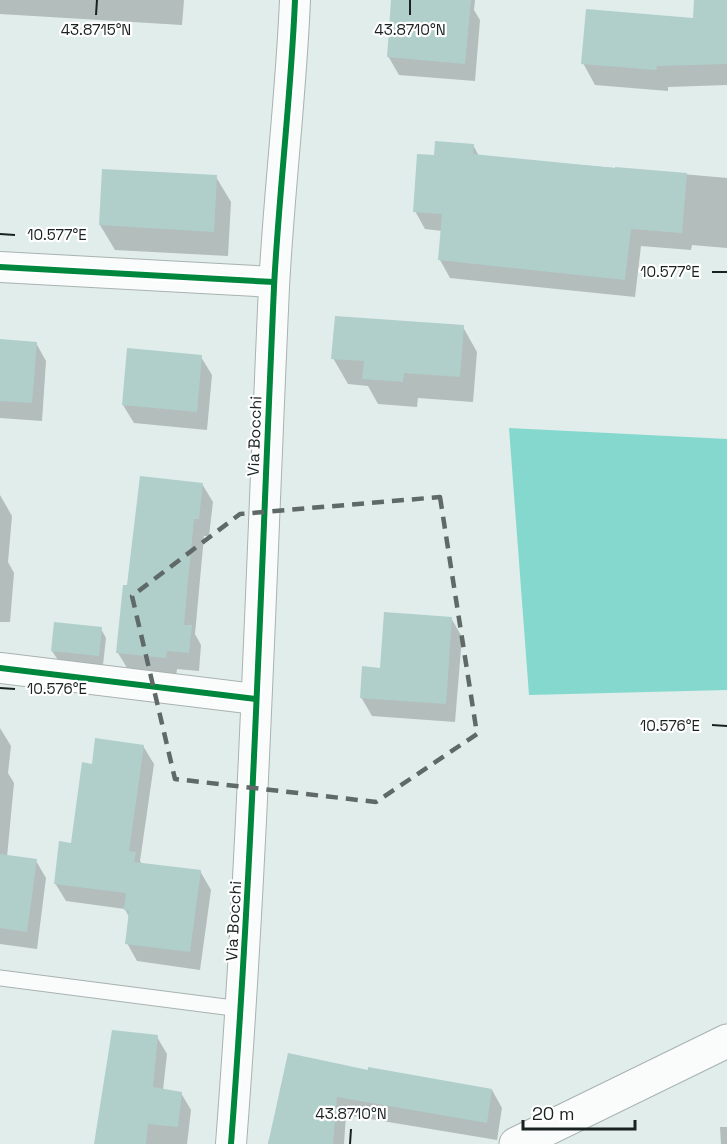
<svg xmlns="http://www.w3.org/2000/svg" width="727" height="1144" viewBox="0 0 727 1144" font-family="'Space Grotesk',sans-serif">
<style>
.forest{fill:#85d8ce}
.shadow{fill:#0003}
.building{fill:#b0cfcb}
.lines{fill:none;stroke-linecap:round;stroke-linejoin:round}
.lane-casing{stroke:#a8b2b0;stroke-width:17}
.street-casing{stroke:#a8b2b0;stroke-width:32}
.secondary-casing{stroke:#a8b2b0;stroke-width:35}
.lane{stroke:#fafcfc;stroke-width:15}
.street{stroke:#fafcfc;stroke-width:30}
.secondary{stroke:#fafcfc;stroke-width:33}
.cycleway-casing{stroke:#fff;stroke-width:10}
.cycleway{stroke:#00873e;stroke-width:6}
.marked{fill:none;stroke:#5f6967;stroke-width:4.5;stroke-dasharray:12 8;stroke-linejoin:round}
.ticks{fill:none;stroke:#192220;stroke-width:2}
.labels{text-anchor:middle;stroke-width:4.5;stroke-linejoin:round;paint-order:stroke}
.street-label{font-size:16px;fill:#192220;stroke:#fff}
.ticks-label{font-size:15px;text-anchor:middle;fill:#192220;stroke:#fff;stroke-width:4.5;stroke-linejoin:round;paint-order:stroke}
</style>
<rect width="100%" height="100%" fill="#e0edea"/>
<polygon class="forest" points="509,428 727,439 727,690 529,695"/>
<g class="shadow">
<polygon points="0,0 184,0 182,25 0,14"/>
<polygon points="393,0 475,0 474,10 480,20 475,81 399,75 388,56"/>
<polygon points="696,0 727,0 727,85 668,87 668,91 595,85 583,63 694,19"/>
<polygon points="473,145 479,156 727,178 727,248 692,245 691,250 641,246 635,297 450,278 440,260 442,231 425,229 415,211 436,157"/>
<polygon points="216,177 231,202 228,256 115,250 100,225"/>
<polygon points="463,327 477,352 473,402 418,398 417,407 378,404 368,386 348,384 333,358"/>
<polygon points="0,340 36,343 46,361 42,421 0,418"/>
<polygon points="201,357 212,375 207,430 134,423 123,405"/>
<polygon points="202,484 213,502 209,536 204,536 195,634 201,645 199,671 177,669 176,676 129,671 118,653 129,587"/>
<polygon points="0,495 12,516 8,562 14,573 10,622 0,622"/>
<polygon points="451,618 462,637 455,722 372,716 361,697 381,669"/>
<polygon points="101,629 106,638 103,665 58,660 52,651"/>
<polygon points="0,728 11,746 8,773 14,783 7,857 36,861 46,878 37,949 0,944"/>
<polygon points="143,746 154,764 140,861 142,864 200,871 211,890 200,970 137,961 127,943 129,917 125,909 66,901 55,883 73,845 93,765"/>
<polygon points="157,1037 167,1054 163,1090 181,1093 191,1110 187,1144 96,1144"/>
<polygon points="369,1072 492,1090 502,1108 497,1140 346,1115 344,1144 268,1144 269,1139"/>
<polygon points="720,1127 727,1127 727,1144 721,1144"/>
</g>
<g class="building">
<polygon points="391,0 471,0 465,64 387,57"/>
<polygon points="694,0 727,0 727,64 657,66 656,70 581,64 586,9 693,18"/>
<polygon points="435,141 474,144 473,154 615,168 615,167 687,173 682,233 631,229 625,280 438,260 442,214 413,212 417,154 434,155"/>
<polygon points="102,169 217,175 214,232 99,225"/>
<polygon points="335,316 464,325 460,377 404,373 403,382 362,379 364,361 331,359"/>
<polygon points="0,339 37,342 32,403 0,401"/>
<polygon points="127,348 202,355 197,412 122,405"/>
<polygon points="140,476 203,483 199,519 194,519 187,591 184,625 192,625 189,653 167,651 166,658 116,653 123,585 127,585"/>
<polygon points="384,612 452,617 446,704 360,698 362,666 380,668"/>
<polygon points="54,622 102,627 99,656 51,651"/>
<polygon points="95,738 144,745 129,851 136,852 134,862 201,870 190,952 125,944 129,911 124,910 126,893 54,884 59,841 71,843 82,762 92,764"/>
<polygon points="0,854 37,859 27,932 0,928"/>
<polygon points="112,1030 158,1035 153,1087 182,1092 178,1127 148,1124 146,1144 94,1144"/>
<polygon points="288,1053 368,1070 368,1067 492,1089 487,1123 337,1097 333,1144 268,1144"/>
</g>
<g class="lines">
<g class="lane-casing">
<polyline id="lane" points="0,978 241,1009"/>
</g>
<g class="street-casing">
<g id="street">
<polyline points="0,267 274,282"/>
<polyline points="0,668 256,699"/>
<path d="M 231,1144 C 253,859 261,573 274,287 C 279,191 291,96 295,0"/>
</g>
</g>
<g class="secondary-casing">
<polyline id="secondary" points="516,1144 727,1041"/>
</g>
<use href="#lane" class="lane"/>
<use href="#street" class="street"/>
<use href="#secondary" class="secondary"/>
<g class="cycleway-casing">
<g id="cycleway">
<polyline points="0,267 274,282"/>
<polyline points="0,668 256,699"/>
<path d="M 231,1144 C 253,859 261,573 274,287 C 279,191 291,96 295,0"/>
</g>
</g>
<use href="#cycleway" class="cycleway"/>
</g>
<path class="marked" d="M 440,497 L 477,734 L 376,802 L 175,779 L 132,596 L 240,514 Z"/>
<path class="ticks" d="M 96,15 L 97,0M 410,15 L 410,0M 0,234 L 15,235M 712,272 L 727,272M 0,688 L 15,689M 712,725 L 727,726M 350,1144 L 351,1129"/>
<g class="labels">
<g class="street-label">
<text transform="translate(254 436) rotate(-88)" y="6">Via Bocchi</text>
<text transform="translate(233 921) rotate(-87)" y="6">Via Bocchi</text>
</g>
</g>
<g class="ticks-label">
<text x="96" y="35">43.8715°N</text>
<text x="410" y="35">43.8710°N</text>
<text x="57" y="240">10.577°E</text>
<text x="670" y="277">10.577°E</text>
<text x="57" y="694">10.576°E</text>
<text x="670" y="731">10.576°E</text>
<text x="351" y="1119">43.8710°N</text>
</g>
<path d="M523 1120v9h112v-9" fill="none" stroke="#192220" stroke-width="3"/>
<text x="532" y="1120" font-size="18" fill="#192220" stroke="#ffffff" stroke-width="4.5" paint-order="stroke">20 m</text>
</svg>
